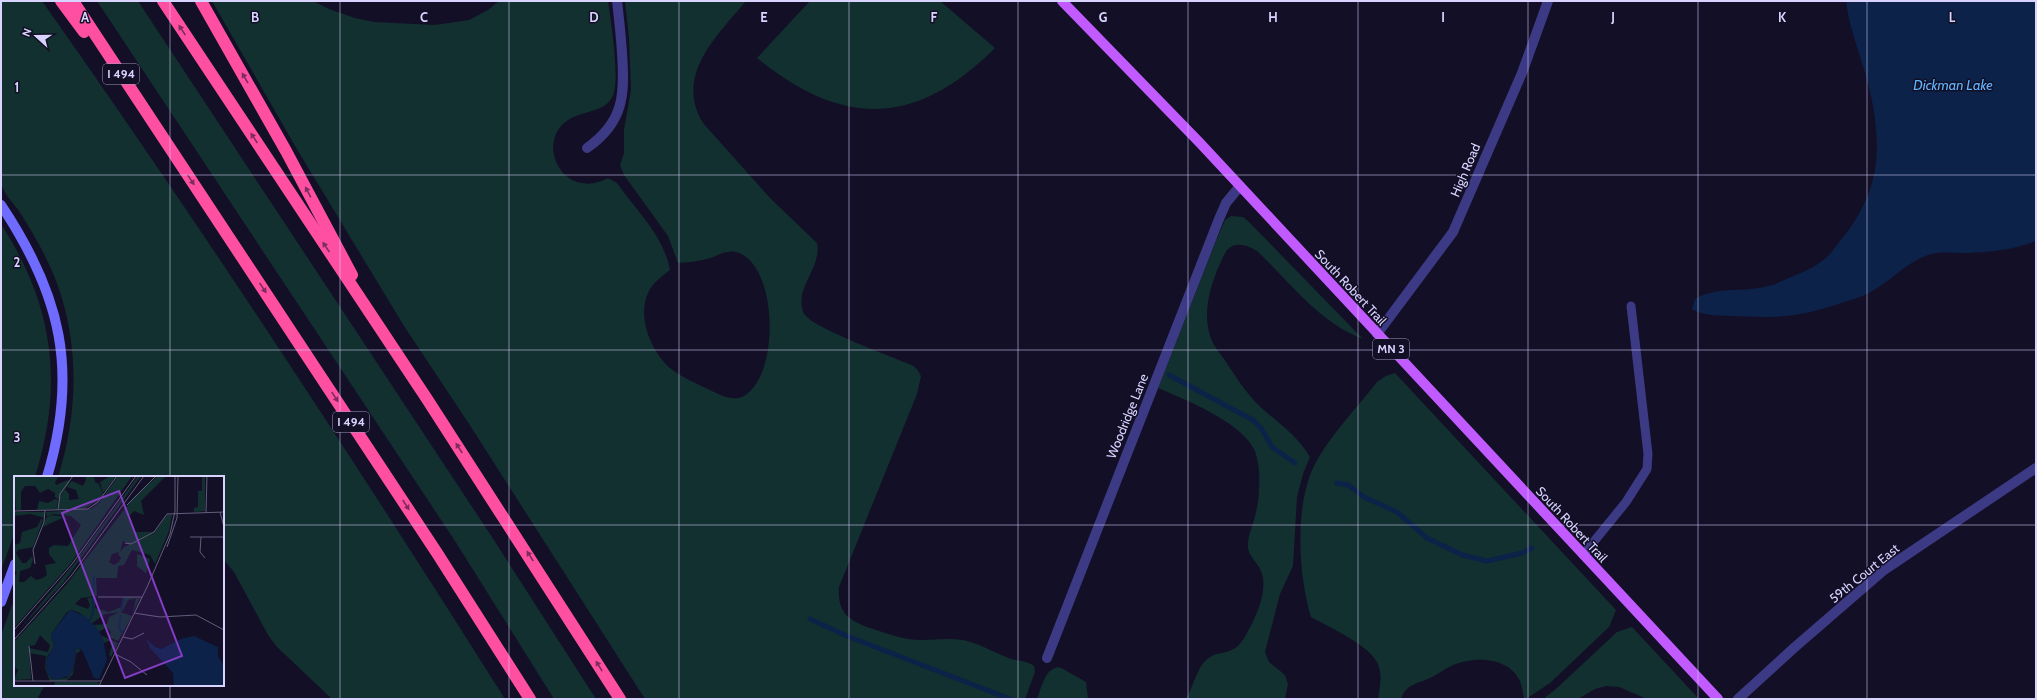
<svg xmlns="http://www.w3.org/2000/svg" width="2037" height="700" viewBox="0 0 2037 700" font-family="Cabin,sans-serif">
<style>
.green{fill:#12302f}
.water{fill:#0c2248}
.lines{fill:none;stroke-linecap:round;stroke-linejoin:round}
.stream{stroke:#0c2248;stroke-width:5}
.lane{stroke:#3d3a85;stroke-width:9}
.street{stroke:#3d3a85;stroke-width:10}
.secondary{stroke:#6f6bff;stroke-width:10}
.primary{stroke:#c25bff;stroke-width:10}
.highway{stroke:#ff4fa3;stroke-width:12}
.oneway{fill:#7d2c5e}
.grid{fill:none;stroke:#d9d4ff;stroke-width:1;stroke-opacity:0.55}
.labels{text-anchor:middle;stroke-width:3;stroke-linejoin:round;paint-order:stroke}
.shield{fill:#130f26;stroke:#9e99be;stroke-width:1}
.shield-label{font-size:12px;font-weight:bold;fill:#d9d4ff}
.street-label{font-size:13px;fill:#d9d4ff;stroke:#130f26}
.water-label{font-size:14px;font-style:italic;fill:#62b6ff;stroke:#130f26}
.inset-river{fill:none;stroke:#0c2248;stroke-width:2}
.inset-road{fill:none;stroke:#625e7d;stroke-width:1}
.view{fill:#843dc5;fill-opacity:0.15;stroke:#843dc5;stroke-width:2}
.inset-edge{fill:none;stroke:#d9d4ff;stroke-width:2}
.grid-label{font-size:13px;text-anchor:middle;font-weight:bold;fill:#d9d4ff;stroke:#130f26;stroke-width:3;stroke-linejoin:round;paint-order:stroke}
</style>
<rect width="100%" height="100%" fill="#130f26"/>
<g class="green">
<path d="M 1,1 L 42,1 C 203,229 356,463 505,699 L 332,699 L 277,647 L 268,635 L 234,572 L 223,559 L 223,477 L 58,477 C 81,404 80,325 45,256 C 37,240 28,225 19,211 C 13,203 5,195 2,186 C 0,178 1,154 1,144 C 1,96 1,49 1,1 Z"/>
<polygon points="97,1 138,1 492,537 596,699 554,699 455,541"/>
<path d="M 212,1 L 313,1 L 329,9 L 355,18 L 374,22 L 435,25 L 469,20 L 488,10 L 499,1 L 608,1 C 611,21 619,74 614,92 C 607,120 567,104 555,137 C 548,156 562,181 582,183 C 592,185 600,182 608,178 L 617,183 C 636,210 664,236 670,270 C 662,276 654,282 649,291 C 636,316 651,351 670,368 C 681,377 697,384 710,390 C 720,395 733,402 744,396 C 780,375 778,268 739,253 C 726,248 716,258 702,260 C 694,262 686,262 678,263 L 668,236 L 624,175 L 620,165 L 624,153 L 624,130 L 631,90 L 629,38 L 625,1 L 746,1 C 717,36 674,75 703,123 L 770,198 L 817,243 C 821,261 806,278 802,295 C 801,302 801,311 806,316 C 817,329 892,357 912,365 L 917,369 L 921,376 L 917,394 L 839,587 C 837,615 851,622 876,630 C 886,633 897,637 908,639 C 926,642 944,637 963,640 C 979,643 995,653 1011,659 C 1019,661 1027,661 1034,666 L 1035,672 L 1025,699 L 645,699 L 471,427 L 404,326 L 295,146 Z"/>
<path d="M 810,1 L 940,1 L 995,48 C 916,127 843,128 757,58 Z"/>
<path d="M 1231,216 L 1243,217 L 1249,222 L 1363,339 C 1318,322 1291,283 1257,251 C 1246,244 1231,240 1224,255 C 1211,282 1199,316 1214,345 C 1218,352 1224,358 1228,365 C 1239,382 1250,398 1266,412 C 1283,426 1299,438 1310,457 L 1303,474 L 1297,497 L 1293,566 L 1280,594 L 1265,652 L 1269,662 L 1285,675 L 1288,684 L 1285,699 L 1186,699 C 1192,689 1197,669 1205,661 C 1219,647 1232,660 1246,635 C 1256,617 1270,588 1260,569 C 1256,561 1249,556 1248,548 C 1247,536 1254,523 1256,512 C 1258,504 1259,496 1259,488 C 1260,476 1259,460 1254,449 C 1239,421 1186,400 1158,388 L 1214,246 L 1225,220 Z"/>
<path d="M 1,224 C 54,306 64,384 35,477 L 15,477 L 15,532 L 1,570 Z"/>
<path d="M 1395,373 L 1616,610 L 1609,627 L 1550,683 L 1526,699 L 1524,699 C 1523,693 1522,686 1520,681 C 1508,656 1473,656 1451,666 C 1444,669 1437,675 1430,678 C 1417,684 1406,684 1401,699 L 1378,699 C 1380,687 1383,674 1377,662 C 1367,644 1329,627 1311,617 C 1298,575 1294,502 1316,462 C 1332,433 1357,408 1377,382 L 1386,376 Z"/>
<polygon points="15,597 15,685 45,685 37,699 1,699 1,635"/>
<polygon points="1632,627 1699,699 1647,699 1619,687 1606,686 1595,689 1578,699 1543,699 1556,689 1617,632"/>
<path d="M 1058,667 L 1063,669 L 1086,682 L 1088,699 L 1037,699 C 1042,687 1044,670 1058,667 Z"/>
</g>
<path class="water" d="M 1846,1 L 2036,1 L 2036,241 C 2015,250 1990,252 1967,253 C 1953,253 1942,251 1928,255 C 1905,263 1889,283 1867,294 C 1859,298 1849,300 1841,303 C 1799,318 1774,318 1730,316 C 1717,315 1703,316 1692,309 L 1695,299 C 1720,284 1753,295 1780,282 C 1795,275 1816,268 1828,256 C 1834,250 1839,241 1845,235 C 1878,191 1882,154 1872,101 C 1866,67 1850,35 1846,1 Z"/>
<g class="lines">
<g class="stream">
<polyline points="1169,375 1253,420 1261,428 1272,447 1295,463"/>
<polyline points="1337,483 1348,485 1364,497 1397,512 1427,538 1462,555 1487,561 1522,553 1532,548"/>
<polyline points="810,619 847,636 1010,699"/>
</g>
<polyline class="lane" points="1583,555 1626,502 1647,469 1648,454 1631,306"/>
<g class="street">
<path d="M 587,148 C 624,122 625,95 622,53 C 621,36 619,18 617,1"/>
<polyline points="1377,334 1453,232 1522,73 1548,1"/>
<polyline points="1047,658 1219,219 1226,203 1240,186"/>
<polyline points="1738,699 1795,647 1884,570 2036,468"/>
</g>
<g class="secondary">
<path d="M 1,205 C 61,295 79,371 47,477"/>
<polyline points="1,602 15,564"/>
</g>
<polyline class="primary" points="1062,1 1200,143 1718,699"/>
<g class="highway">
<polyline points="61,1 84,32"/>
<polyline points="73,1 437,553 530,699"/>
<polyline points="163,1 427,399 620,699"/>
<polyline points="201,1 286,151 352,275"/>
</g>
</g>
<defs><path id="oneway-solid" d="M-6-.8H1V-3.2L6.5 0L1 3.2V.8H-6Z"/></defs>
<g class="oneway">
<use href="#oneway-solid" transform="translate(182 30) rotate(-124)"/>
<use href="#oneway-solid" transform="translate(245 78) rotate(-120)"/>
<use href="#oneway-solid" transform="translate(254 138) rotate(-124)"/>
<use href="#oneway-solid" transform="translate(191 180) rotate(56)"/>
<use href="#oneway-solid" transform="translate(308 192) rotate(-118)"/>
<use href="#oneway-solid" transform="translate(326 247) rotate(-124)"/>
<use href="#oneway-solid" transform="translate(263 288) rotate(56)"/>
<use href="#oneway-solid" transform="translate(335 397) rotate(57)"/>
<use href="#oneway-solid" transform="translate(459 448) rotate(-123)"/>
<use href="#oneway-solid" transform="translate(406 505) rotate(57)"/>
<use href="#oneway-solid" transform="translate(530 556) rotate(-123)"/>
<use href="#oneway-solid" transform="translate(599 666) rotate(-122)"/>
</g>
<path class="grid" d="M 170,1 L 170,477M 340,1 L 340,699M 509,1 L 509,699M 679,1 L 679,699M 849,1 L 849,699M 1018,1 L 1018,699M 1188,1 L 1188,699M 1358,1 L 1358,699M 1528,1 L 1528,699M 1698,1 L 1698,699M 1867,1 L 1867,699M 1,175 L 2036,175M 1,350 L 2036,350M 1,525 L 15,525M 223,525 L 2036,525M 170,685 L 170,699"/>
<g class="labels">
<g class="shield">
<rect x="103" y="64" width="36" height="20" rx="3"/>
<rect x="1373" y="339" width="36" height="20" rx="3"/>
<rect x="333" y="412" width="36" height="20" rx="3"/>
</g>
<g class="shield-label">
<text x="121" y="78">I 494</text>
<text x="1391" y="353">MN 3</text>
<text x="351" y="426">I 494</text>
</g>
<g class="street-label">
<text transform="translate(1465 170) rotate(-67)" y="5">High Road</text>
<text transform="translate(1351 287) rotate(47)" y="5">South Robert Trail</text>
<text transform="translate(1127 416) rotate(-68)" y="5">Woodridge Lane</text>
<text transform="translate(1572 524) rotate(47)" y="5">South Robert Trail</text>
<text transform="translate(1864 573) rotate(-39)" y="5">59th Court East</text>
</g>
<g class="water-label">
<text x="1953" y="90">Dickman Lake</text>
</g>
</g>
<g transform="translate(14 476)">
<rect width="210" height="210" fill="#130f26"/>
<path d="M 0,0 L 45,0 L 41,6 L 42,9 L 54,4 L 56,6 L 44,23 L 41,21 L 41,17 L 34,13 L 26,17 L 21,10 L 11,10 L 7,16 L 7,34 L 2,34 ZM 71,0 L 80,0 L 81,6 L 85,8 L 89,18 L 85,24 L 70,33 L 45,33 L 45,23 L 51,13 L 55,18 L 55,24 L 65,23 L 62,14 L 53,11 L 58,5 L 69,10 L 72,4 ZM 96,0 L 102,0 L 89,17 L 86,6 ZM 104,0 L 118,0 L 57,87 L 0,152 L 0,100 L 3,97 L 0,94 L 0,69 L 6,67 L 8,56 L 23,51 L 27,43 L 29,44 L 19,71 L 4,74 L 2,77 L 8,87 L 12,87 L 18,80 L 19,84 L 16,92 L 6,95 L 5,106 L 10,106 L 17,100 L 22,104 L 29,102 L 33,99 L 31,89 L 42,87 L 35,78 L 35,72 L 40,69 L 54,70 L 67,49 L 57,40 L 39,38 L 33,41 L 32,36 L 77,33 L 85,27 ZM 124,0 L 127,0 L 49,107 L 4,155 L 59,89 ZM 144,0 L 152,0 L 127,25 L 130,39 L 120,35 L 114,41 L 120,56 L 139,56 L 116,68 L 109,65 L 106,76 L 98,78 L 95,86 L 100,89 L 105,86 L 107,82 L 104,78 L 110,71 L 140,57 L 153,39 L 158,38 L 155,55 L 141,88 L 136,79 L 118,74 L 110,89 L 104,90 L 103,102 L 82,102 L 83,120 L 67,122 L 61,128 L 74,133 L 76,129 L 73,122 L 82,121 L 81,132 L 95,136 L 107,131 L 109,121 L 126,122 L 119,136 L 122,122 L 114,124 L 108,136 L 91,138 L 77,148 L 66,137 L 58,134 L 53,136 L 37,158 L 40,171 L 33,181 L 32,191 L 38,203 L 53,202 L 59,194 L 62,172 L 67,174 L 62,178 L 59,198 L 52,205 L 36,205 L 31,192 L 32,180 L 15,177 L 15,172 L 34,176 L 36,169 L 26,159 L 21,169 L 15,170 L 17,203 L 0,204 L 4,194 L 0,190 L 0,166 L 52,109 L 120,21 ZM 188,0 L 191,0 L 191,35 L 180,36 L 180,32 L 184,31 L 184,15 L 188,15 ZM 41,23 L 44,24 L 43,33 L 23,34 L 25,25 L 34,27 ZM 0,36 L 30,36 L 31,42 L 16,38 L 0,40 ZM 38,39 L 50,41 L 29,51 L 32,42 ZM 123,78 L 136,83 L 132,97 L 123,90 ZM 106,136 L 118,140 L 104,165 L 95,161 L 97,156 L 93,151 L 85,156 L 80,149 L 93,148 L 95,141 ZM 86,159 L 104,167 L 97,181 L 95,178 L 99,167 L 95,165 L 90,167 ZM 41,206 L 83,206 L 85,207 L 84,210 L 40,210 Z" fill="#12302f"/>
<path d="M 56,134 L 71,140 L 83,152 L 89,163 L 93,184 L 85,203 L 80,202 L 68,174 L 62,172 L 59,193 L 55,200 L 41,204 L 33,198 L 32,184 L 40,171 L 37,158 ZM 180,160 L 204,171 L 204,180 L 210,190 L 210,210 L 160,210 L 159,197 L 136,172 L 132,163 L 141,171 L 147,173 L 167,163 Z" fill="#0c2248"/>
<path class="inset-river" d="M 79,119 L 80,100M 107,135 L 110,122M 107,139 L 105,151 L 108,157M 75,146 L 79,137 L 79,122"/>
<path class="inset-road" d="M 113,29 L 142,0M 44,34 L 46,18 L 59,0M 0,35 L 74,33 L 84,26 L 103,0M 206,36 L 210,51M 192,37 L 193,0M 176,61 L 210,61M 187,61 L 186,76 L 191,82M 111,67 L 117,68 L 140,56 L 153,38 L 210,36M 153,71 L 163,42 L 164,0M 21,88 L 19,74 L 30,46 L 31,34M 84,121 L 128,121M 120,137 L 146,141 L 182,139 L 210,154M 0,154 L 58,88 L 122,0M 109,161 L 118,163 L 130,157M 0,164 L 57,100 L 130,0M 15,170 L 19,205M 101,178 L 117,186 L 133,199M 0,205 L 87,205M 85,210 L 134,109 L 156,58 L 161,35 L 161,0"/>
<path class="view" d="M 105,15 L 168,180 L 111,202 L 48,37 Z"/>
<rect width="210" height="210" class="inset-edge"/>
</g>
<g class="grid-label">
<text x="85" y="22">A</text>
<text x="255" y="22">B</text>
<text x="424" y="22">C</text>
<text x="594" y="22">D</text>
<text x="764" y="22">E</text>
<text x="934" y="22">F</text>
<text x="1103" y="22">G</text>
<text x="1273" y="22">H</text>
<text x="1443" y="22">I</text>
<text x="1613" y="22">J</text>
<text x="1782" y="22">K</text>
<text x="1952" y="22">L</text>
<text x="17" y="92">1</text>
<text x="17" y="267">2</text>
<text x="17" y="442">3</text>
</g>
<rect width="2037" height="700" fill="none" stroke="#d9d4ff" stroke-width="4"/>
<g transform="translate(36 36) rotate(291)" stroke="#130f26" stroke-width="3" paint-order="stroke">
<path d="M0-3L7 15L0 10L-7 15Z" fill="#d9d4ff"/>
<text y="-6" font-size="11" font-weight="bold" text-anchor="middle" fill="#d9d4ff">N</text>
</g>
</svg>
